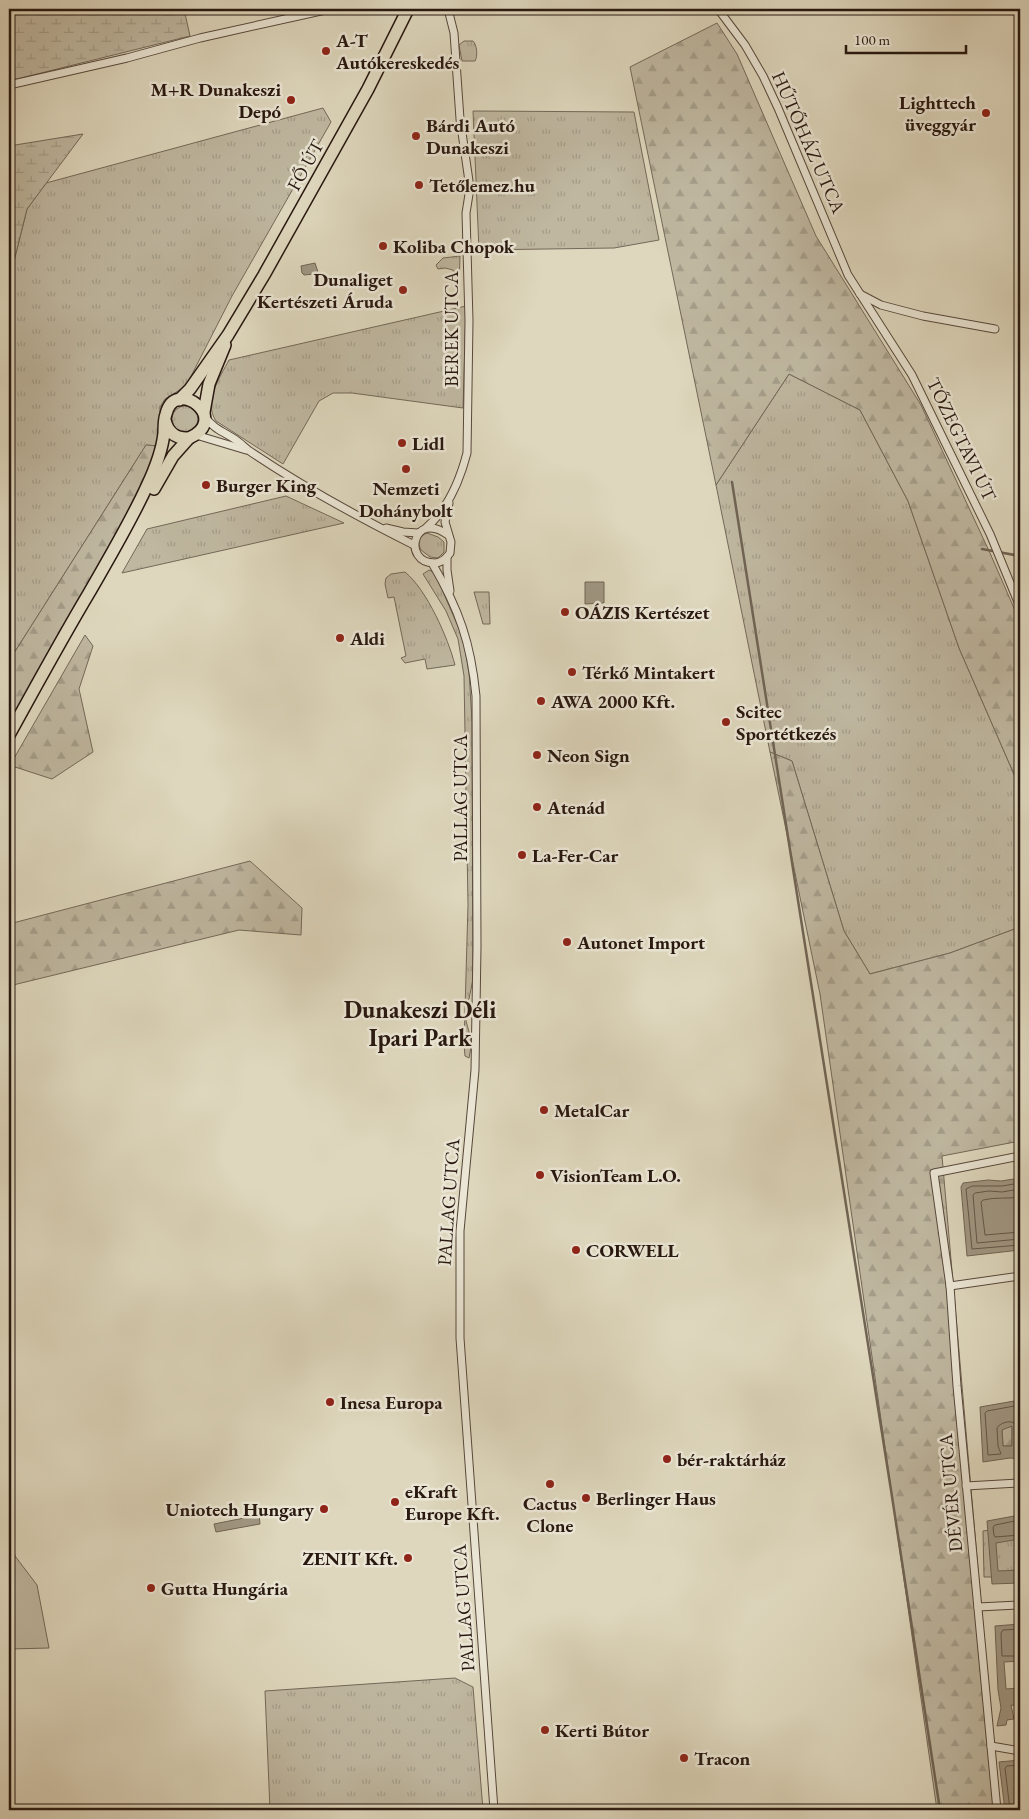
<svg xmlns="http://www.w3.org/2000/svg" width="1029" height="1819" viewBox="0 0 1029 1819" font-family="'EB Garamond',serif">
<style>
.grass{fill:url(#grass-tufts);stroke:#746858}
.forest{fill:url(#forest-firs);stroke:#746858}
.wetland{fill:url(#wetland-marsh);stroke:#746858}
.garden{fill:#bfb7a0;stroke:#746858}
.water{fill:#a09682;stroke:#706454;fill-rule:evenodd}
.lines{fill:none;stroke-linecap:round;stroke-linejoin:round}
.shore{stroke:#645749;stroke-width:1}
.stream{stroke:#706454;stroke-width:2.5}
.minor-casing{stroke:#56483b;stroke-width:9}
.primary-casing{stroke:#281810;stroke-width:14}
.minor{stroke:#eae5d4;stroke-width:7}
.primary{stroke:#ded7bd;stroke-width:11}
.poi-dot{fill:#8f2418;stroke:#eae5d4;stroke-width:2}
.labels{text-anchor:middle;stroke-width:5;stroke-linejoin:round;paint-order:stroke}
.poi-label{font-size:19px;font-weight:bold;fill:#281810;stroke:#eae5d4;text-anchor:start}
.street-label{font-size:19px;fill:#281810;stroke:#eae5d4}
.district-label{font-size:24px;font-weight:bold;fill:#281810;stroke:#eae5d4}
</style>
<defs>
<pattern id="grass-tufts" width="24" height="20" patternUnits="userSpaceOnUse" patternTransform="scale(1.25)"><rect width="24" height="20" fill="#bfb7a0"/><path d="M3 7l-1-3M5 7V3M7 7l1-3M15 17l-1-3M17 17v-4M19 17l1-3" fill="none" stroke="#a49d89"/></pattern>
<pattern id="forest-firs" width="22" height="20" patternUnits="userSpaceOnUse" patternTransform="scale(1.25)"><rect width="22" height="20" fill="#bfb7a0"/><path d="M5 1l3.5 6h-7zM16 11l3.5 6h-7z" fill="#a49d89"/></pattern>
<pattern id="wetland-marsh" width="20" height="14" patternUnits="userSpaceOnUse" patternTransform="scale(1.25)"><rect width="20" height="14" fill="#bfb7a0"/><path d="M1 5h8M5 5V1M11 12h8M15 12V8" fill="none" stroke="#a49d89"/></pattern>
</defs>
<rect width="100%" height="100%" fill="#ded7bd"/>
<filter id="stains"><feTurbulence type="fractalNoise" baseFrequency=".004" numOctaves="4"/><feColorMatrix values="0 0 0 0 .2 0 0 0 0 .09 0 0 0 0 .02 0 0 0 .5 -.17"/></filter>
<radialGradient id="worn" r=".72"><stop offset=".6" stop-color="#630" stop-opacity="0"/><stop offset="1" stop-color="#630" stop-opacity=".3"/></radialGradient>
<g class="grass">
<path d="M 464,41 L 473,41 C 477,45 478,56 475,61 L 462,61 L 459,45 Z"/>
<polygon points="323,108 331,122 232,296 186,386 165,399 160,407 159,446 146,445 9,661 9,281 27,209 46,183"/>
<polygon points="473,111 634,112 659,240 614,248 479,250"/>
<polygon points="460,256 459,292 457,293 457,283 453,270 445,268 438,269 436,265 443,258"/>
<path d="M 466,306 L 463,408 L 352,393 L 333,393 L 319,401 L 283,464 L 216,421 C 203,402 220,377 229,360 Z"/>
<polygon points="789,374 860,410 908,501 959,648 1020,788 1020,927 950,953 870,974 844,931 792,761 770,752 716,485"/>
<circle cx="185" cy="419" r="13"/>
<polygon points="286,496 344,523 122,573 147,529"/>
<path d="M 427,533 L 438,537 L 444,542 L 444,552 L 438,558 L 430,557 L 421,550 C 417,542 419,536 427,533 Z"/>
<path d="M 429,570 L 433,572 L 437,578 L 463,638 L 469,672 L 472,721 L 473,979 L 469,999 L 468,1000 C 467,1006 465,1015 466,1021 C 470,1036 473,1041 469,1058 L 465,1056 L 464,1045 L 468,905 L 464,676 L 458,639 L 446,611 L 423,574 Z"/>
<path d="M 405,572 C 427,590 448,638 455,665 L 427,669 L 425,659 L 405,663 L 401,658 L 406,656 L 394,597 L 388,598 L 385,584 L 386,578 L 391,574 Z"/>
<polygon points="474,592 489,592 490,624 483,624"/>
<polygon points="1020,1526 1020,1577 984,1577 983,1531"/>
<polygon points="455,1678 473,1687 483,1810 270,1810 265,1691"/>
</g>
<g class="forest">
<polygon points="717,23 737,54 816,236 921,405 990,553 1020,622 1020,788 959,648 908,501 860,410 789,374 716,485 630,67"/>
<polygon points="146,445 159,446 136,498 9,725 9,661"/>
<polygon points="85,635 93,646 79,689 93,752 52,779 15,767 9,778 9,767"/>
<polygon points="770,752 792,761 844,931 870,974 950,953 1020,927 1020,1141 942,1156 999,1810 937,1810 820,994"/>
<polygon points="250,861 302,908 301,935 239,930 9,986 9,924"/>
<polygon points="1012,1426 1012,1446 1003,1446 1002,1429"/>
</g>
<g class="wetland">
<polygon points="9,9 184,9 190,36 9,81"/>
<polygon points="83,134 27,209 9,281 9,146"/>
</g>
<polygon class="garden" points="9,1523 15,1556 37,1585 49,1648 9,1649"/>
<g class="water">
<polygon points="315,263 318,272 314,274 304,275 302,273 301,266"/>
<polygon points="585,582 604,582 604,603 585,604"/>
<polygon points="1020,1178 1020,1250 967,1256 961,1187 963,1183 988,1180 1001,1181"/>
<path d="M 1020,1400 L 1020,1459 L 1010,1458 L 983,1462 L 980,1407 ZM 1012,1426 L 1012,1446 L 1003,1446 L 1002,1430 Z"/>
<polygon points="259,1515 260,1524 216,1532 214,1524"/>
<polygon points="1020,1515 1020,1539 996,1543 998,1571 1020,1570 1020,1583 992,1584 987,1521"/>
<polygon points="1020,1624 1020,1661 1004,1662 1006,1689 1020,1688 1020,1720 1017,1719 1018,1706 1011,1705 1014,1719 1007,1720 1006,1725 997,1726 1001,1708 998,1690 995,1626"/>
<polygon points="1020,1760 1020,1810 1005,1810 999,1762"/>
</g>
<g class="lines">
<g class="shore">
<polyline points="1020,1183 1002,1186 972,1186 966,1189 972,1249 1020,1245"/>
<polyline points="1020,1189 1002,1192 989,1191 975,1193 973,1195 977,1243 1020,1239"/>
<path d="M 1020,1197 C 1008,1199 995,1197 983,1200 L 981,1202 L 985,1235 L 1020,1232"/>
<path d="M 1020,1405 L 987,1411 L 985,1413 L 988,1455 L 1001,1454 L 998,1446 L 997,1428 C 1000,1423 1009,1420 1014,1423 C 1019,1430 1018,1444 1014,1452 L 1020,1454"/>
<polyline points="1020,1520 995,1525 993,1527 994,1535 995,1537 1020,1535"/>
<polyline points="1020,1629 1003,1630 1001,1633 1002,1656 1020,1656"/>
<polyline points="1010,1810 1005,1768 1007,1766 1020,1765"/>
</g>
<g class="stream">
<polyline points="732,482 891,1490 940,1810"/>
<polyline points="982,549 1020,556"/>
</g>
<g class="minor-casing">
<g id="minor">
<polyline points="718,9 745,45 763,76 778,108 848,275 912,375 990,534 1020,607"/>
<polyline points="9,85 127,58 200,38 330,9"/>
<polyline points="860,294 881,305 923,316 995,329"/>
<path d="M 205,417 C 215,430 223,431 236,440 C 241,443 245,448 251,452 C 303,487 358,517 414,545"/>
<polyline points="196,435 246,450"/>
<polyline points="386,528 403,532 418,533"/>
<path d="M 426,528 C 448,509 460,480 467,453 L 469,321 L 466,213 L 470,188 L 460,119 L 454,33 L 448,9"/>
<path d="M 448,535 C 413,509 402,563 434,563 C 441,563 446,559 450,553 L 451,542 L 445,522 L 449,503"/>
<polyline points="447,557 447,570 450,591"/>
<path d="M 432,563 C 459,609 471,643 476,696 L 477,947 L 475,1070 L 460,1231 L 460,1338 L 494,1810"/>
<polyline points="950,1286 1020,1276"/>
<polyline points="966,1486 1020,1483"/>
<polyline points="978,1607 1020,1605"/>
<polyline points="991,1746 1020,1751"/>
<polyline points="997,1810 957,1386 950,1286 934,1173 1020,1156"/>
</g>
</g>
<g class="primary-casing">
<g id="primary">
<polyline points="179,400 190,389 228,335 264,275 368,89 408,9"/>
<polyline points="204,412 209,384 225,345"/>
<polyline points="154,489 173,456 189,438"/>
<path d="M 9,735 C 35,688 61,640 89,593 C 109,558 130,523 147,486 C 155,469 162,452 164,433 C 164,427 164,419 166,414 C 175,376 232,419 189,438 C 176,439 168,433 165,420"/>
</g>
</g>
<use href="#minor" class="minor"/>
<use href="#primary" class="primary"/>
</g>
<g class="poi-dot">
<circle cx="326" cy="51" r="5"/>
<circle cx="291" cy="100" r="5"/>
<circle cx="986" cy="113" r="5"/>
<circle cx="416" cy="136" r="5"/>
<circle cx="419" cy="185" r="5"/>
<circle cx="383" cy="246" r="5"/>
<circle cx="403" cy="290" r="5"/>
<circle cx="402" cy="443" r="5"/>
<circle cx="406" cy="469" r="5"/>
<circle cx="206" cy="485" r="5"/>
<circle cx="565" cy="612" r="5"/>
<circle cx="340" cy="638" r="5"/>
<circle cx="572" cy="672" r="5"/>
<circle cx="541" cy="701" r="5"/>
<circle cx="726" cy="722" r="5"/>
<circle cx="537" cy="755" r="5"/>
<circle cx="537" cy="807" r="5"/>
<circle cx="522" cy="855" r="5"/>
<circle cx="567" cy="942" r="5"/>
<circle cx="544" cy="1110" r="5"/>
<circle cx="540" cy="1175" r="5"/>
<circle cx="576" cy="1250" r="5"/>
<circle cx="330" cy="1402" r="5"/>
<circle cx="667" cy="1459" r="5"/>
<circle cx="550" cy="1484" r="5"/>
<circle cx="586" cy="1498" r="5"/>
<circle cx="395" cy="1502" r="5"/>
<circle cx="324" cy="1509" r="5"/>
<circle cx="408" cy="1558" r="5"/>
<circle cx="151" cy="1588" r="5"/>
<circle cx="545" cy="1730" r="5"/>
<circle cx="684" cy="1758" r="5"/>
</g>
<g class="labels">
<g class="poi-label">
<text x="336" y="47">A-T<tspan x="336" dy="22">Autókereskedés</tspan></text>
<text x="281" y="96" text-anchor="end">M+R Dunakeszi<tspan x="281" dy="22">Depó</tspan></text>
<text x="976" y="109" text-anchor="end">Lighttech<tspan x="976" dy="22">üveggyár</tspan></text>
<text x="426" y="132">Bárdi Autó<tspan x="426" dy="22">Dunakeszi</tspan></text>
<text x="429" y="192">Tetőlemez.hu</text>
<text x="393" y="253">Koliba Chopok</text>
<text x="393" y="286" text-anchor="end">Dunaliget<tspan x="393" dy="22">Kertészeti Áruda</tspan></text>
<text x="412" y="450">Lidl</text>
<text x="216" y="492">Burger King</text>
<text x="406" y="495" text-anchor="middle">Nemzeti<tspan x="406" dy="22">Dohánybolt</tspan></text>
<text x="575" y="619">OÁZIS Kertészet</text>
<text x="350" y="645">Aldi</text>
<text x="582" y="679">Térkő Mintakert</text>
<text x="551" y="708">AWA 2000 Kft.</text>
<text x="736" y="718">Scitec<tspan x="736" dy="22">Sportétkezés</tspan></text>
<text x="547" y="762">Neon Sign</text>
<text x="547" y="814">Atenád</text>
<text x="532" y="862">La-Fer-Car</text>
<text x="577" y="949">Autonet Import</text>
<text x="554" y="1117">MetalCar</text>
<text x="550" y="1182">VisionTeam L.O.</text>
<text x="586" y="1257">CORWELL</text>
<text x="340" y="1409">Inesa Europa</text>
<text x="677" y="1466">bér-raktárház</text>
<text x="405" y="1498">eKraft<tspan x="405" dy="22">Europe Kft.</tspan></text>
<text x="596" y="1505">Berlinger Haus</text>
<text x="550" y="1510" text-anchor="middle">Cactus<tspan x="550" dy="22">Clone</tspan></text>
<text x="314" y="1516" text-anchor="end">Uniotech Hungary</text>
<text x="398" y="1565" text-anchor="end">ZENIT Kft.</text>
<text x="161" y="1595">Gutta Hungária</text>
<text x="555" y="1737">Kerti Bútor</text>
<text x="694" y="1765">Tracon</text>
</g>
<g class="street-label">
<text transform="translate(809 142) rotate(66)" y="7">HŰTŐHÁZ UTCA</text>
<text transform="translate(305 165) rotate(-61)" y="7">FŐ ÚT</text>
<text transform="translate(451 329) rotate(-90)" y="7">BEREK UTCA</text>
<text transform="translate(962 439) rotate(64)" y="7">TŐZEGTAVI ÚT</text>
<text transform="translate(460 798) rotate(-90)" y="7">PALLAG UTCA</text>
<text transform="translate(448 1202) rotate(-86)" y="7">PALLAG UTCA</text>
<text transform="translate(950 1493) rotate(-95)" y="7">DÉVÉR UTCA</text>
<text transform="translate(463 1608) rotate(-94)" y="7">PALLAG UTCA</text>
</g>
<g class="district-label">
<text x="420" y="1018">Dunakeszi Déli<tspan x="420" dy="28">Ipari Park</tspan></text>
</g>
</g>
<rect width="1029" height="1819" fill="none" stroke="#ded7bd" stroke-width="30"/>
<rect x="10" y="10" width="1009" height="1799" fill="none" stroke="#281810" stroke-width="2.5"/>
<rect x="15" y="15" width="999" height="1789" fill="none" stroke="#281810"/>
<path d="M846 45v8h120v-8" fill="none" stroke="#281810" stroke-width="2.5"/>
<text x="854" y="45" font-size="15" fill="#281810" stroke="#eae5d4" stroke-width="4" paint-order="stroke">100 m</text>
<rect width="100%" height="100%" filter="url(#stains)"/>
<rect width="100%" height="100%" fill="url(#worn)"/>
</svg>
